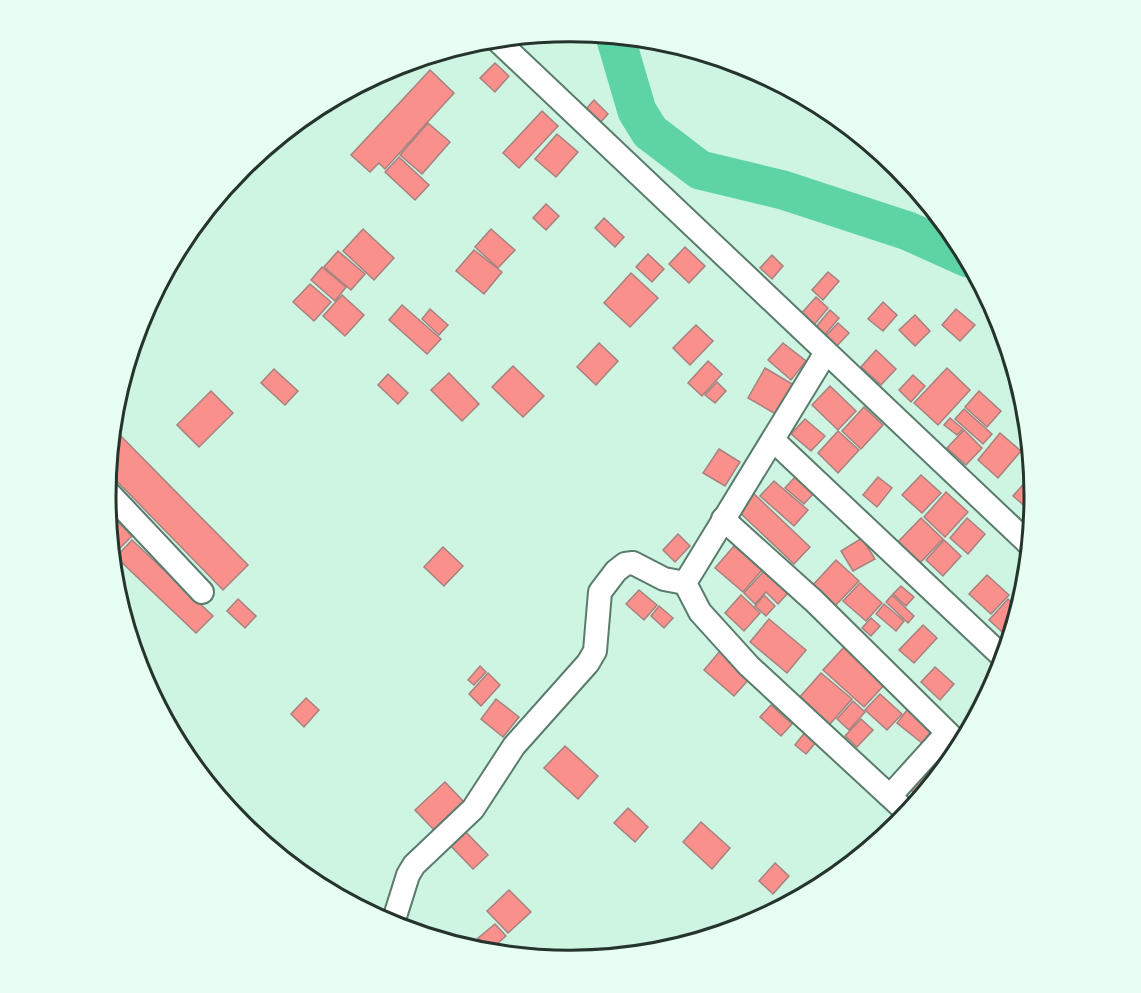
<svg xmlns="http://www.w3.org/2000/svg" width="1141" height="993" viewBox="0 0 1141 993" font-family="Barlow,sans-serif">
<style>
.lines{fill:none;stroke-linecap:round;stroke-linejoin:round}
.river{stroke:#5ed4a4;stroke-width:39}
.building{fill:#f9908c;stroke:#a7817e;stroke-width:1.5}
.minor-casing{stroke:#597c6c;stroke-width:26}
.minor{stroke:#fff;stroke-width:22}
.rim{fill:none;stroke:#25342c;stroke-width:3}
</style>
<rect width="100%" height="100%" fill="#cef5e2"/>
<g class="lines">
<polyline class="river" points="615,36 637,111 650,132 700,170 783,190 908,231 968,258"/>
</g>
<g class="building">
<polygon points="495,63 509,76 495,92 480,78"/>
<polygon points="430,70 454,93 385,169 379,163 370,172 351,155"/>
<polygon points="594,100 608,114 599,124 585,110"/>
<polygon points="542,111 558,126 519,168 503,153"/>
<polygon points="428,123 450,142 422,174 400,155"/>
<polygon points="557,134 578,152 556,177 535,159"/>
<polygon points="399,157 429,185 415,200 385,172"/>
<polygon points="546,204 559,216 546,230 533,218"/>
<polygon points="604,218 624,237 615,247 595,228"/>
<polygon points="363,229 394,258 374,280 343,251"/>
<polygon points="491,229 515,250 498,268 475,247"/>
<polygon points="685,247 705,266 689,283 669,264"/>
<polygon points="474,250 502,272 484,294 456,271"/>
<polygon points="338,251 365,274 351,290 324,267"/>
<polygon points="648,254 664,269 652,282 636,267"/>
<polygon points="772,255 783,266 772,279 760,268"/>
<polygon points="322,267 346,287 335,301 311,280"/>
<polygon points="828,272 839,281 823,300 812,290"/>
<polygon points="631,273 658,298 630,327 604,303"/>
<polygon points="310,284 331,302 314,321 293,302"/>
<polygon points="342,295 364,315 345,336 323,316"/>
<polygon points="816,297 828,308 813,326 800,315"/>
<polygon points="883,302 897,315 883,331 868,319"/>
<polygon points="402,305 441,339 427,354 389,320"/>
<polygon points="430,309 448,325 439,335 422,319"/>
<polygon points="956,309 975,325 960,341 942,325"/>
<polygon points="830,310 839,318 824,336 815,328"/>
<polygon points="915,315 930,331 915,346 899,330"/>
<polygon points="838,323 849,333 836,347 825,337"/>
<polygon points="696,325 713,341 690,365 673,348"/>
<polygon points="599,343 618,361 596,385 577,367"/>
<polygon points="783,343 806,361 791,380 768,360"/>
<polygon points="876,350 896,369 881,385 861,367"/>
<polygon points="708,361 722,374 702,396 688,383"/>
<polygon points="513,366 544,396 523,417 492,387"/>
<polygon points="765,368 799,388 781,417 748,398"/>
<polygon points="947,368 970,390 938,425 914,403"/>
<polygon points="274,369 298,391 285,405 261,383"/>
<polygon points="449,373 479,404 462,421 431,390"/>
<polygon points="388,374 408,393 398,404 378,385"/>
<polygon points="913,375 925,386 911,402 899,390"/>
<polygon points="717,382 726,391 715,403 705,395"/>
<polygon points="830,386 856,411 838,430 812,405"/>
<polygon points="211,391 233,413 199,447 177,425"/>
<polygon points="979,391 1001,411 987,427 965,407"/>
<polygon points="864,407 883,425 861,449 842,431"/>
<polygon points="964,409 992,434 983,444 955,419"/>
<polygon points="950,418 963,429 957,435 944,425"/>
<polygon points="805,419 825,436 811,451 791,434"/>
<polygon points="112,427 248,565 223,590 108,472"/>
<polygon points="964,430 982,448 966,465 947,448"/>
<polygon points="838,431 859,450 838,473 818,453"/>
<polygon points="1000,433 1021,451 998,478 978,460"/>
<polygon points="719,449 740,462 725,486 703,473"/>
<polygon points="921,475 941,493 922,513 902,495"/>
<polygon points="795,477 814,493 804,504 785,488"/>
<polygon points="878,477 892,488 877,507 863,495"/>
<polygon points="1028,479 1034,484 1035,497 1035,503 1029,510 1013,496"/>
<polygon points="774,481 808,510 794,526 760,496"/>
<polygon points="751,491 810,547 794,564 735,508"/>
<polygon points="946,492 968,512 945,537 924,517"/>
<polygon points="111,515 132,536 111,557 108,519"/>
<polygon points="921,518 943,539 919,564 897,543"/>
<polygon points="967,518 985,534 968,554 950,538"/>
<polygon points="678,534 690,546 675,562 663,550"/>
<polygon points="862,538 875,559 853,571 841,551"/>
<polygon points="132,540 213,616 196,633 116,557"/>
<polygon points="944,540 961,556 943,576 926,560"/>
<polygon points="734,546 762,570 743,592 715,568"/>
<polygon points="443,547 463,566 444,586 424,567"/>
<polygon points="836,560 859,581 835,606 812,586"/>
<polygon points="764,571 788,593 778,604 766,592 755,604 744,593"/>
<polygon points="987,575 1009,595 991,614 969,594"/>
<polygon points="1027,580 1026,588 1024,596 1018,590"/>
<polygon points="860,583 882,603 866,621 843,601"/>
<polygon points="901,586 914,597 906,606 893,594"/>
<polygon points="639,590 657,605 644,620 626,604"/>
<polygon points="741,595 760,613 744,631 725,613"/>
<polygon points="764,595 775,606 766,616 755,606"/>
<polygon points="892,595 914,616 908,623 886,602"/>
<polygon points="238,599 256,616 245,628 227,611"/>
<polygon points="1008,599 1020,610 1011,640 989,620"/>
<polygon points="884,604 904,621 896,631 876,614"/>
<polygon points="659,606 673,618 664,628 651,616"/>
<polygon points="871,618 880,626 871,636 862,628"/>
<polygon points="769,619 806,650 787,673 750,642"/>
<polygon points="923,625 937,638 914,663 899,650"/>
<polygon points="845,646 886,683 864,707 823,670"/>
<polygon points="720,651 750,678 734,696 704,670"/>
<polygon points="1003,661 1000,675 995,684 988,678"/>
<polygon points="480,666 486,672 474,685 468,680"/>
<polygon points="935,667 954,684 940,700 921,682"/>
<polygon points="488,673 500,685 481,706 469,694"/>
<polygon points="821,673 852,699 830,724 799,698"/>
<polygon points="880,694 902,714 887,730 865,710"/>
<polygon points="306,698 319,710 304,727 291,714"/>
<polygon points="496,699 519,717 503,737 481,719"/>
<polygon points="853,701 865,712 849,730 837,719"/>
<polygon points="771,705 792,724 781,736 760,717"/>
<polygon points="907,710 932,730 922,743 897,723"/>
<polygon points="861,719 873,730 857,747 845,736"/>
<polygon points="806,731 817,741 806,754 795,745"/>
<polygon points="565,746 598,776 578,799 544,768"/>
<polygon points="956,748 957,755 938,778 932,773"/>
<polygon points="924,771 936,781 921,799 909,788"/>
<polygon points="445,782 464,802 434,830 415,810"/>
<polygon points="628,808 648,827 635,842 614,823"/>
<polygon points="701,822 730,848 712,869 683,842"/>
<polygon points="463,829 488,855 473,869 448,843"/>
<polygon points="775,863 789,876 773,894 759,881"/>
<polygon points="509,890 531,912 508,933 487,911"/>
<polygon points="795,891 803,897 780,909"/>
<polygon points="495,924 506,936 489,951 478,938"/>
</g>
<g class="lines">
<g class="minor-casing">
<g id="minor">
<polyline points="496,39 1031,546"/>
<polyline points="825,354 685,583 700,612 749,666 909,814"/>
<polyline points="773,440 1005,659"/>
<polyline points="106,490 202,592"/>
<polyline points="723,519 814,601 962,747"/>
<polyline points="890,796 947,733"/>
<polyline points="392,926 408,875 414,865 473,809 514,746 588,663 595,651 600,592 616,571 625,564 633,563 664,579 685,583"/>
</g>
</g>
<use href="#minor" class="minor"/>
</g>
<path d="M0 0H1141V993H0ZM116 496a454 454 0 1 1 908 0a454 454 0 1 1-908 0Z" fill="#e7fef2" fill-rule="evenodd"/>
<path class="rim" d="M116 496a454 454 0 1 1 908 0a454 454 0 1 1-908 0Z"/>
</svg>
